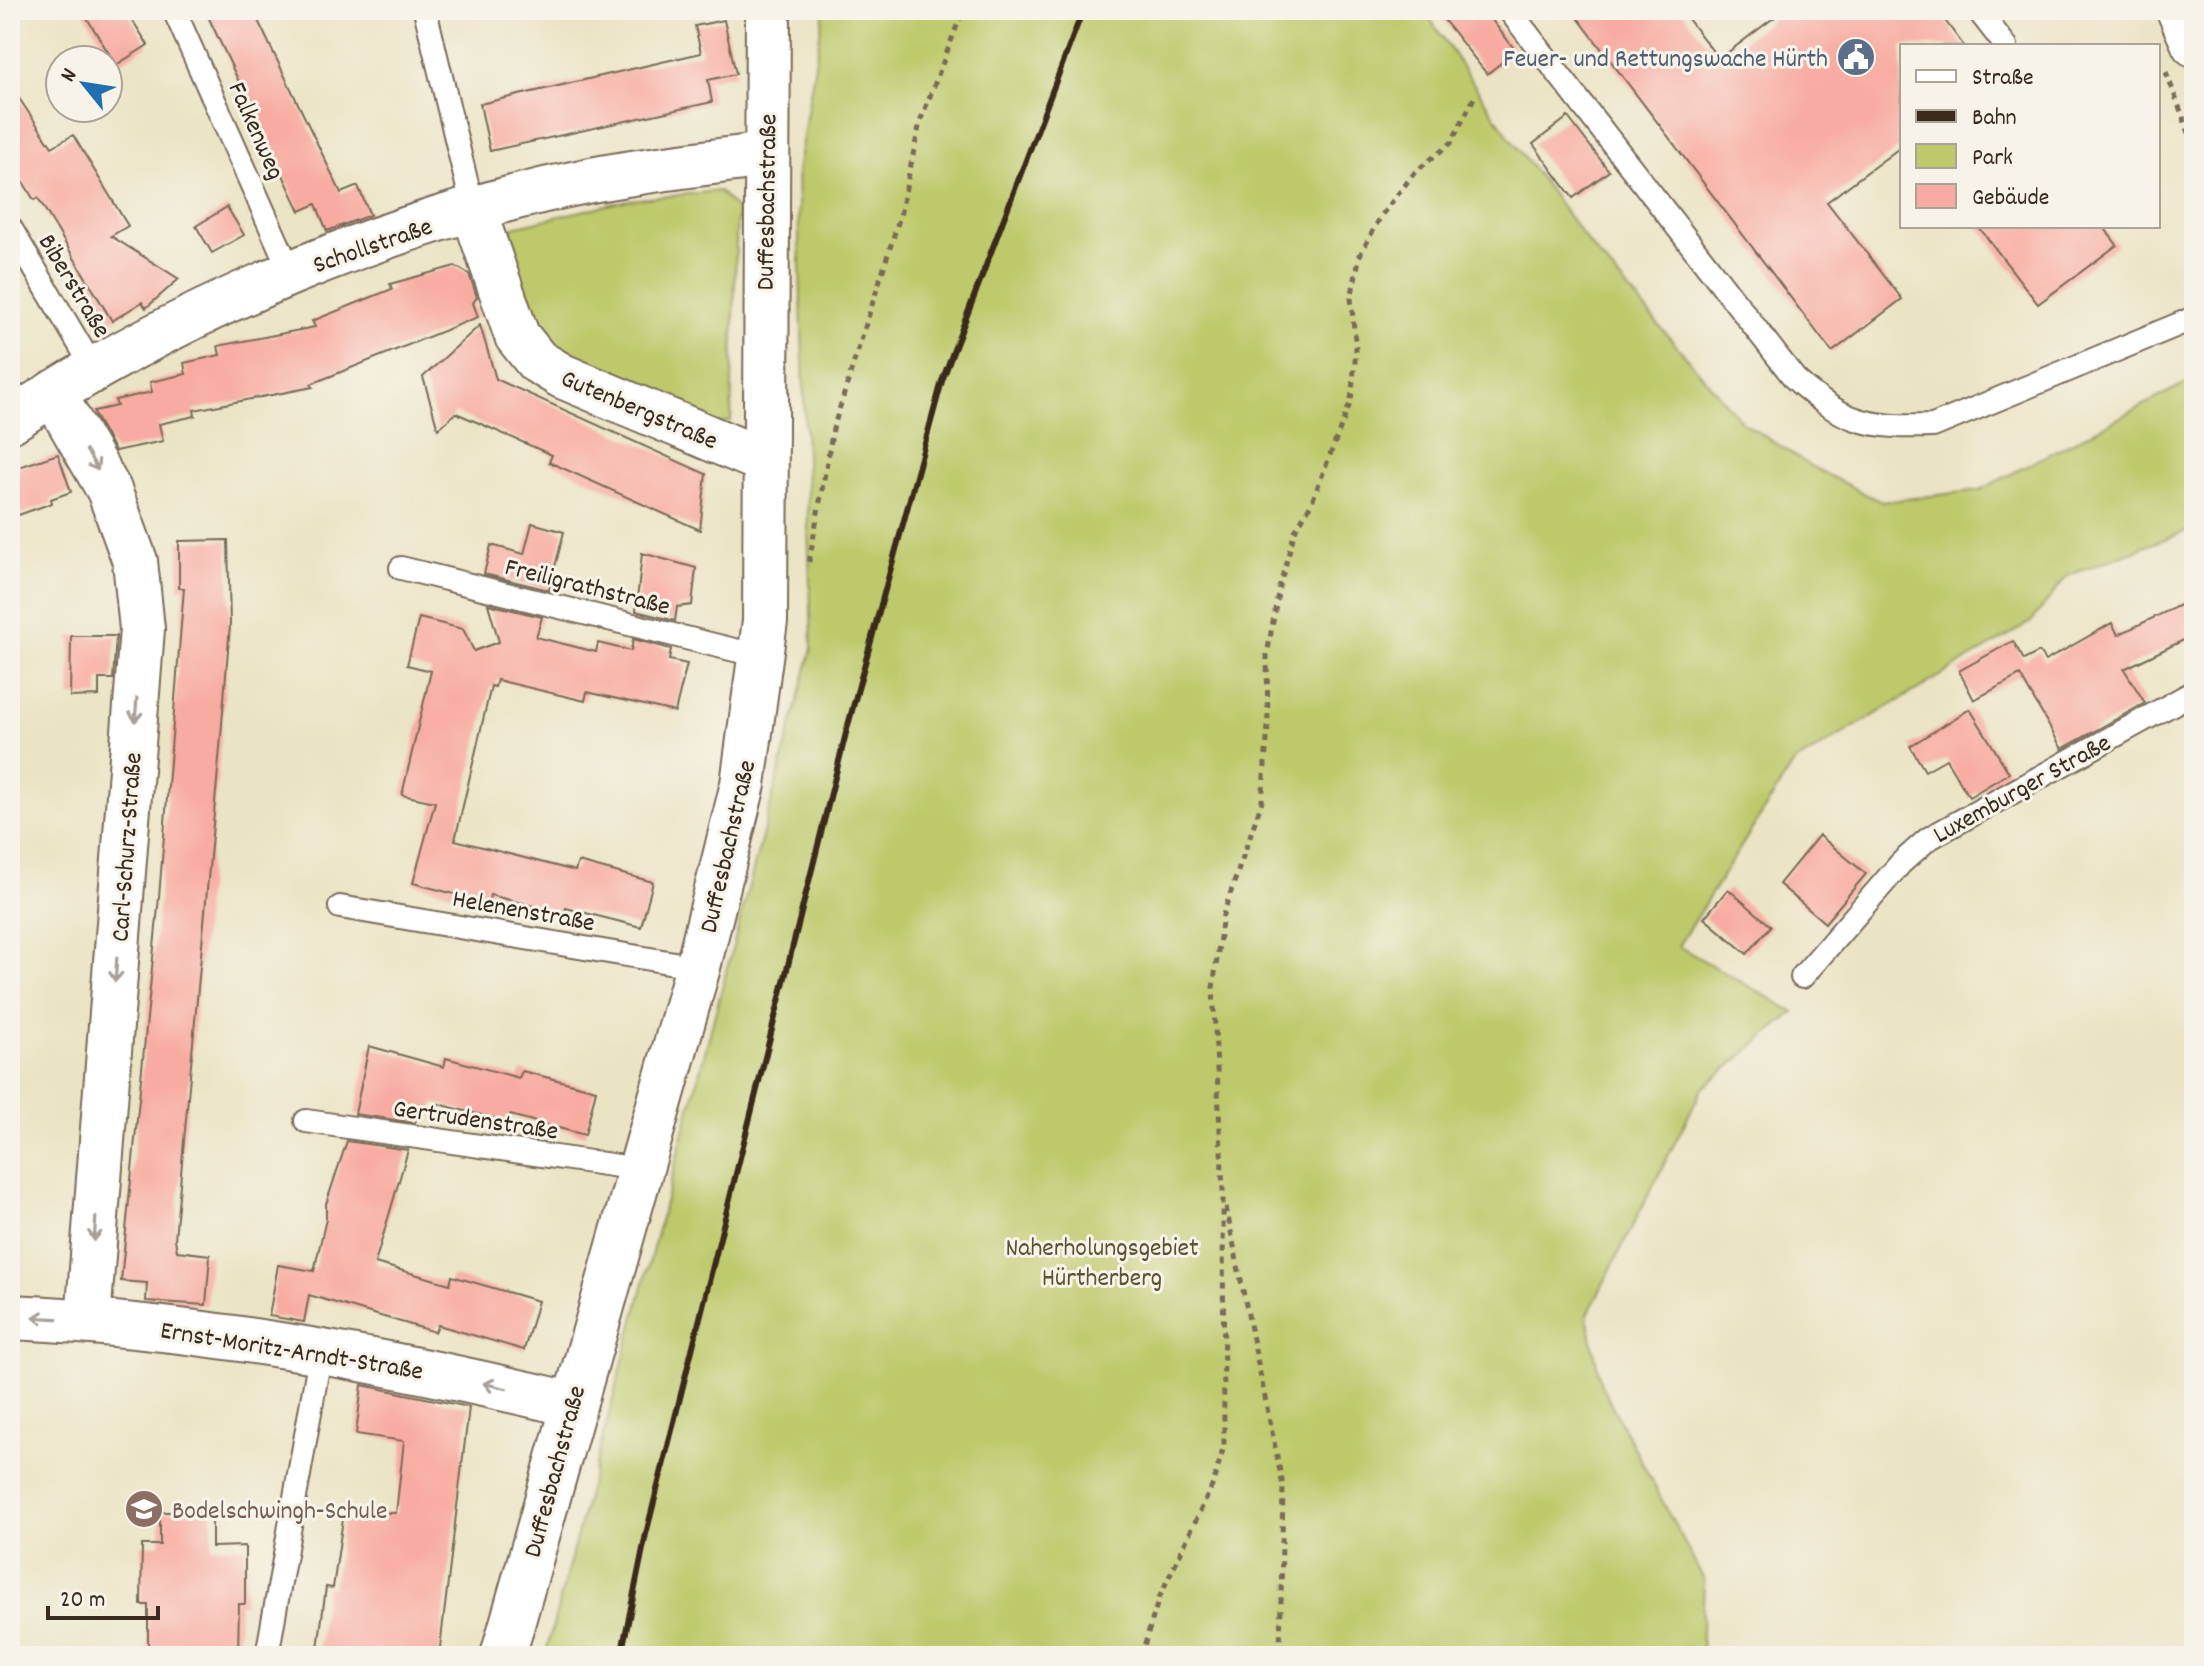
<svg xmlns="http://www.w3.org/2000/svg" width="2204" height="1666" viewBox="0 0 2204 1666" font-family="Dekko,sans-serif">
<style>
.green{fill:#bdc96b;stroke:#7c7a44;stroke-width:2}
.building{fill:#f8aba1}
.lines{fill:none;stroke-linecap:round;stroke-linejoin:round}
.service-casing{stroke:#786b58;stroke-width:26}
.minor-casing{stroke:#786b58;stroke-width:48}
.tertiary-casing{stroke:#786b58;stroke-width:48}
.path{stroke:#786b58;stroke-width:5;stroke-dasharray:6 6;stroke-linecap:butt}
.service{stroke:#fff;stroke-width:22}
.minor{stroke:#fff;stroke-width:44}
.tertiary{stroke:#fff;stroke-width:44}
.rail{stroke:#3b2a1e;stroke-width:6}
.oneway{stroke:#a79f9a}
.labels{text-anchor:middle;stroke-width:6;stroke-linejoin:round;paint-order:stroke}
.service-label{font-size:26px;fill:#4e5e75;stroke:#f7f3e8;text-anchor:end}
.street-label{font-size:26px;fill:#3b2a1e;stroke:#f7f3e8}
.park-label{font-size:26px;fill:#5c5231;stroke:#f7f3e8}
.education-label{font-size:26px;fill:#785e54;stroke:#f7f3e8;text-anchor:start}
</style>
<rect width="100%" height="100%" fill="#f7f3e8"/>
<filter id="ink" filterUnits="userSpaceOnUse"><feTurbulence type="fractalNoise" baseFrequency=".0125" numOctaves="2"/><feDisplacementMap in="SourceGraphic" scale="16" xChannelSelector="R" yChannelSelector="G"/><feConvolveMatrix kernelMatrix="1 2 1 2 8 2 1 2 1" color-interpolation-filters="sRGB"/></filter>
<filter id="wash" filterUnits="userSpaceOnUse"><feTurbulence type="fractalNoise" baseFrequency=".006" numOctaves="4" result="noise"/><feDisplacementMap in="SourceGraphic" scale="32" xChannelSelector="R" yChannelSelector="G"/><feGaussianBlur stdDeviation="1.8" result="paint"/><feColorMatrix in="noise" values="0 0 0 0 0 0 0 0 0 0 0 0 0 0 0 0 0 1.4 0 .05"/><feComposite in="paint" operator="in"/></filter>
<g filter="url(#wash)">
<rect width="100%" height="100%" fill="#eae4c5"/>
<g class="green">
<polygon points="824,10 1424,10 1510,138 1590,245 1741,421 1812,467 1881,502 1980,490 2194,379 2194,528 2067,576 2031,622 1794,763 1678,946 1794,1012 1702,1089 1587,1316 1601,1385 1704,1580 1701,1656 545,1656 812,648 797,172"/>
<polygon points="719,191 737,210 731,421 715,425 575,361 545,341 525,313 507,242 513,227 628,200"/>
</g>
<g id="blocks">
<g class="building">
<polygon points="82,10 126,10 148,45 116,65"/>
<polygon points="205,10 253,10 341,193 358,186 370,215 327,231 316,204 300,211"/>
<polygon points="1436,10 1484,10 1516,51 1487,74"/>
<polygon points="1572,10 1681,10 1719,59 1784,10 1937,10 1964,46 1902,46 1902,146 1827,202 1902,299 1832,352"/>
<polygon points="724,20 736,74 708,80 712,102 490,151 480,104 701,53 695,26"/>
<polygon points="10,85 52,147 73,135 128,226 111,236 179,279 146,308 142,302 112,321 38,198 34,200 10,160"/>
<polygon points="1568,117 1609,171 1573,198 1533,144"/>
<polygon points="227,207 244,235 212,253 196,226"/>
<polygon points="1978,226 2103,226 2117,245 2038,304"/>
<polygon points="455,266 469,274 477,297 473,303 478,317 311,384 313,387 194,410 195,416 159,424 163,441 115,451 95,416 94,411 117,406 115,400 152,392 150,382 186,374 184,363 220,355 218,346 315,327 312,321 392,289 390,284"/>
<polygon points="480,325 496,379 706,474 700,530 549,462 552,455 456,413 438,429 423,377"/>
<polygon points="58,454 71,492 51,499 52,503 10,518 10,470"/>
<polygon points="532,523 564,532 549,590 484,574 491,545 524,554"/>
<polygon points="228,540 230,625 220,748 175,1239 177,1251 210,1255 206,1305 146,1301 147,1283 121,1281 159,897 184,588 179,588 179,541"/>
<polygon points="642,553 696,568 692,605 677,607 675,621 636,611"/>
<polygon points="2194,598 2194,635 2124,669 2145,703 2062,749 2020,675 1974,700 1959,671 2013,641 2024,660 2039,652 2045,661 2112,623 2118,635"/>
<polygon points="488,604 542,617 536,637 596,652 598,643 631,651 633,639 671,649 669,660 687,664 675,712 587,692 585,701 497,680 495,687 491,686 455,840 575,871 578,862 653,882 641,927 566,908 565,914 490,895 488,903 413,883 435,802 402,795 431,671 407,665 419,618 463,629 474,651 499,642"/>
<polygon points="71,636 116,636 113,679 99,679 99,696 70,697"/>
<polygon points="1970,709 2009,773 1969,797 1946,759 1925,771 1910,746"/>
<polygon points="1819,835 1866,874 1825,923 1779,884"/>
<polygon points="1728,889 1771,926 1747,954 1704,918"/>
<polygon points="369,1046 444,1067 446,1058 519,1078 522,1071 596,1090 585,1135 510,1115 507,1122 435,1103 432,1112 419,1108 415,1123 355,1114"/>
<polygon points="347,1141 408,1150 375,1263 450,1284 452,1276 538,1301 524,1350 438,1325 435,1332 309,1295 304,1322 269,1316 278,1265 314,1271 326,1219 326,1204"/>
<polygon points="362,1385 469,1407 439,1656 317,1656 326,1587 333,1588 344,1512 396,1513 404,1441 356,1434"/>
<polygon points="160,1512 212,1512 212,1547 245,1546 245,1604 239,1604 238,1656 148,1656 148,1605 141,1605 142,1545 160,1545"/>
</g>
</g>
</g>
<g filter="url(#ink)">
<use href="#blocks" fill-opacity="0" stroke="#786b58" stroke-width="2"/>
<g class="lines">
<g class="service-casing">
<g id="service">
<polyline points="174,10 291,273"/>
<polyline points="425,10 473,209"/>
<path d="M 1509,10 L 1795,379 C 1843,423 1869,428 1933,426 L 2194,318"/>
<polyline points="1978,10 2006,46"/>
<polyline points="10,227 95,371"/>
<polyline points="401,568 763,657"/>
<polyline points="340,907 698,967"/>
<polyline points="1802,977 1901,863 1928,839 2194,692"/>
<polyline points="306,1121 639,1169"/>
<polyline points="267,1656 321,1350"/>
</g>
</g>
<g class="minor-casing">
<g id="minor">
<polyline points="473,209 517,336 537,361 562,376 764,461"/>
<polyline points="53,393 109,490 135,561 142,629 88,1320"/>
<path d="M 10,421 C 180,309 391,220 591,180 C 648,169 707,163 765,155"/>
<path d="M 10,1317 C 201,1325 385,1360 571,1404"/>
<polyline points="503,1656 698,967 743,784 765,621 768,10"/>
</g>
</g>
<g class="tertiary-casing">
<polyline id="tertiary" points="2179,10 2194,44"/>
</g>
<g class="path">
<polyline points="2166,72 2194,146"/>
<polyline points="809,562 833,429 900,216 920,122 963,10"/>
<polyline points="1226,1207 1283,1486 1280,1656"/>
<polyline points="1141,1656 1159,1598 1213,1484 1224,1446 1223,1191 1213,988 1223,915 1262,801 1268,727 1267,655 1279,588 1295,531 1311,504 1351,401 1356,350 1351,298 1360,255 1381,216 1415,172 1451,143 1475,96"/>
</g>
<use href="#service" class="service"/>
<use href="#minor" class="minor"/>
<use href="#tertiary" class="tertiary"/>
<polyline class="rail" points="621,1656 646,1534 847,729 942,381 1083,10"/>
</g>
<defs><path id="oneway-shaft" d="M-6 0H5M1.5-3L5.5 0L1.5 3" fill="none" stroke-width="1.6" stroke-linecap="round" stroke-linejoin="round" transform="scale(2)"/></defs>
<g class="oneway">
<use href="#oneway-shaft" transform="translate(92 460) rotate(60)"/>
<use href="#oneway-shaft" transform="translate(136 710) rotate(94)"/>
<use href="#oneway-shaft" transform="translate(116 970) rotate(94)"/>
<use href="#oneway-shaft" transform="translate(95 1229) rotate(94)"/>
<use href="#oneway-shaft" transform="translate(45 1318) rotate(-177)"/>
<use href="#oneway-shaft" transform="translate(495 1386) rotate(-167)"/>
</g>
</g>
<defs>
<g id="civic-disc" transform="scale(2)"><circle r="9.5" fill="#5c6f8a" stroke="#f7f3e8"/><path d="M-.6-6.5H3V-4.5H.6V-3L4-1V1h2V6H-6V1h2V-1L-.6-3ZM-1.2 2.5V6h2.4V2.5Z" fill="#fff"/></g>
<g id="school-disc" transform="scale(2)"><circle r="9.5" fill="#8d6e63" stroke="#f7f3e8"/><path d="M0-5L7-2L0 1L-7-2ZM-4 1L0 2.5L4 1V4Q0 6-4 4Z" fill="#fff"/></g>
</defs>
<g fill-rule="evenodd">
<use href="#civic-disc" x="1856" y="57"/>
<use href="#school-disc" x="144" y="1509"/>
</g>
<g class="labels">
<g class="service-label">
<text x="1828" y="66">Feuer- und Rettungswache Hürth</text>
</g>
<g class="street-label">
<text transform="translate(258 130) rotate(66)" y="9">Falkenweg</text>
<text transform="translate(765 202) rotate(-89)" y="9">Duffesbachstraße</text>
<text transform="translate(372 244) rotate(-19)" y="9">Schollstraße</text>
<text transform="translate(76 285) rotate(59)" y="9">Biberstraße</text>
<text transform="translate(640 408) rotate(23)" y="9">Gutenbergstraße</text>
<text transform="translate(588 585) rotate(14)" y="9">Freiligrathstraße</text>
<text transform="translate(2021 787) rotate(-29)" y="9">Luxemburger Straße</text>
<text transform="translate(726 846) rotate(-77)" y="9">Duffesbachstraße</text>
<text transform="translate(125 847) rotate(-86)" y="9">Carl-Schurz-Straße</text>
<text transform="translate(524 909) rotate(10)" y="9">Helenenstraße</text>
<text transform="translate(476 1118) rotate(8)" y="9">Gertrudenstraße</text>
<text transform="translate(292 1349) rotate(9)" y="9">Ernst-Moritz-Arndt-Straße</text>
<text transform="translate(553 1471) rotate(-75)" y="9">Duffesbachstraße</text>
</g>
<g class="park-label">
<text x="1102" y="1255">Naherholungsgebiet<tspan x="1102" dy="30">Hürtherberg</tspan></text>
</g>
<g class="education-label">
<text x="172" y="1518">Bodelschwingh-Schule</text>
</g>
</g>
<rect width="2204" height="1666" fill="none" stroke="#f7f3e8" stroke-width="40"/>
<rect x="1900" y="44" width="260" height="184" fill="#f7f3e8" stroke="#aca397" stroke-width="2"/>
<rect x="1916" y="70" width="40" height="12" fill="#ffffff" stroke="#aca397" stroke-width="2"/>
<text x="1972" y="84" font-size="24" fill="#3b2a1e">Straße</text>
<rect x="1916" y="110" width="40" height="12" fill="#3b2a1e" stroke="#aca397" stroke-width="2"/>
<text x="1972" y="124" font-size="24" fill="#3b2a1e">Bahn</text>
<rect x="1916" y="144" width="40" height="24" fill="#bdc96b" stroke="#aca397" stroke-width="2"/>
<text x="1972" y="164" font-size="24" fill="#3b2a1e">Park</text>
<rect x="1916" y="184" width="40" height="24" fill="#f8aba1" stroke="#aca397" stroke-width="2"/>
<text x="1972" y="204" font-size="24" fill="#3b2a1e">Gebäude</text>
<g transform="translate(84 84) rotate(300)"><circle r="38" fill="#f7f3e8" stroke="#aca397" stroke-width="2"/>
<path d="M0-6L14 30L0 20L-14 30Z" fill="#1f6fb2"/>
<text y="-12" font-size="22" font-weight="bold" text-anchor="middle" fill="#3b2a1e">N</text>
</g>
<path d="M48 1606v12h110v-12" fill="none" stroke="#3b2a1e" stroke-width="4"/>
<text x="60" y="1606" font-size="24" fill="#3b2a1e" stroke="#f7f3e8" stroke-width="6" paint-order="stroke">20 m</text>
</svg>
